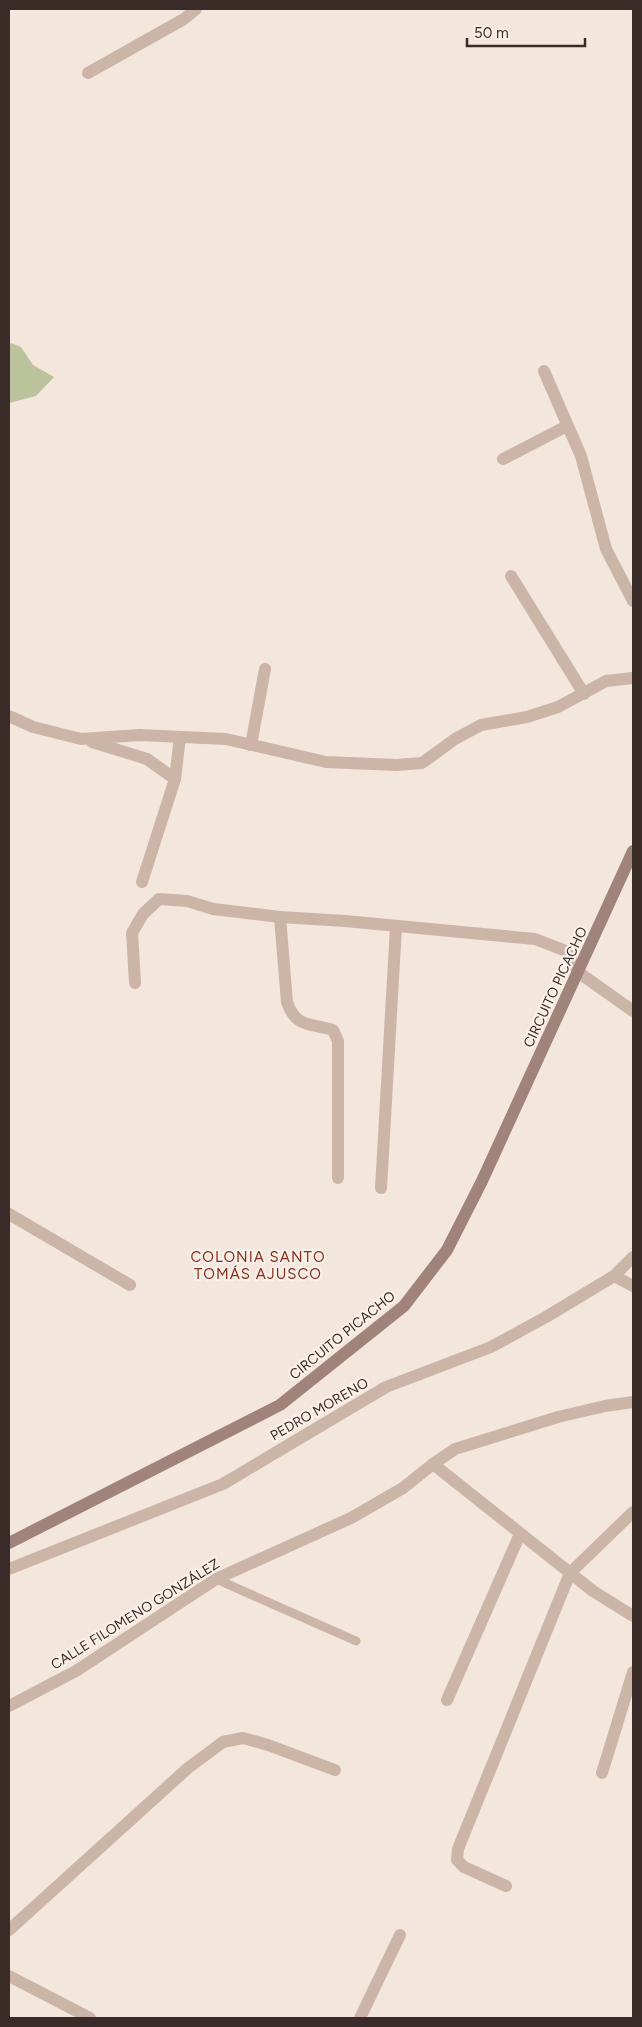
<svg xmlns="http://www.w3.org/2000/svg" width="642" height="2027" viewBox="0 0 642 2027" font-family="Figtree,sans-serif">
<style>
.green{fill:#bac39b}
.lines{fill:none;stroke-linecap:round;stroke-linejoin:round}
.lane{stroke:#ccb5a7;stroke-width:9}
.street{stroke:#ccb5a7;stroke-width:12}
.secondary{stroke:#a08379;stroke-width:12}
.labels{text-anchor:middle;stroke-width:4.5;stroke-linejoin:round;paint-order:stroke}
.street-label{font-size:14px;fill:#392c28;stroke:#fbf1e9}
.neighbourhood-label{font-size:15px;letter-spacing:1px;fill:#8c2d1d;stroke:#fbf1e9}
</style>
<rect width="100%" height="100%" fill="#f3e6dc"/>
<polygon class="green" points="11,343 21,347 33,365 54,377 36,396 9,403 9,346"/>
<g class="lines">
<polyline class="lane" points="216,1579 356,1641"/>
<g class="street">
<polyline points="88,73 184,19 196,9"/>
<polyline points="544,371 581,456 606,549 633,601"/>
<polyline points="503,459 567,426"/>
<polyline points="511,576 584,694"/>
<polyline points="9,716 33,727 81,739 140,735 226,739 326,762 396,765 422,763 455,739 481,725 527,717 558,707 606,681 633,678"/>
<polyline points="92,742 147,759 175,779"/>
<polyline points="251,745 265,669"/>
<polyline points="142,882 175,779 180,737"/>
<path d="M 280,917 L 287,1002 C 296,1028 309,1023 333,1030 L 338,1041 L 338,1178"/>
<polyline points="135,983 132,933 143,914 159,899 187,901 213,909 280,917 345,921 535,939 566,951 578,972 633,1011"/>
<polyline points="381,1188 396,927"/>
<polyline points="9,1214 130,1285"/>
<polyline points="614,1276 633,1286"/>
<polyline points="433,1464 593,1591 633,1616"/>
<polyline points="9,1569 223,1484 386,1387 491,1347 546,1317 614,1276 633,1257"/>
<polyline points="447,1700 520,1534"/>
<polyline points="9,1706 76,1671 216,1579 351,1518 403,1488 433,1464 455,1449 558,1417 605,1406 633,1402"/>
<polyline points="602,1773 633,1672"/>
<polyline points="506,1886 464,1867 457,1860 458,1849 570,1573 633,1512"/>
<polyline points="9,1930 188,1768 223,1742 243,1738 268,1745 335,1770"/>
<polyline points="9,1976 90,2018"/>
<polyline points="360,2018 400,1935"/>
</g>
<polyline class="secondary" points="9,1543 280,1405 404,1306 447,1250 482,1181 633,851"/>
</g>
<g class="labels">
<g class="street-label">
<text transform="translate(555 987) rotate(-65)" y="5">CIRCUITO PICACHO</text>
<text transform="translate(342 1335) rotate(-39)" y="5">CIRCUITO PICACHO</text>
<text transform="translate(319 1409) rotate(-30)" y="5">PEDRO MORENO</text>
<text transform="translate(135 1614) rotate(-32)" y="5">CALLE FILOMENO GONZÁLEZ</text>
</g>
<g class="neighbourhood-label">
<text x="258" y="1262">COLONIA SANTO<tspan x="258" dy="17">TOMÁS AJUSCO</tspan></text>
</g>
</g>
<rect width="642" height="2027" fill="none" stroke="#392c28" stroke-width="20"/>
<path d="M467 38v8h118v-8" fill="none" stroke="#392c28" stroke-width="2.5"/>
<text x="474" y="38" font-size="15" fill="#392c28" stroke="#fbf1e9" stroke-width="4" paint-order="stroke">50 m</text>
</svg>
